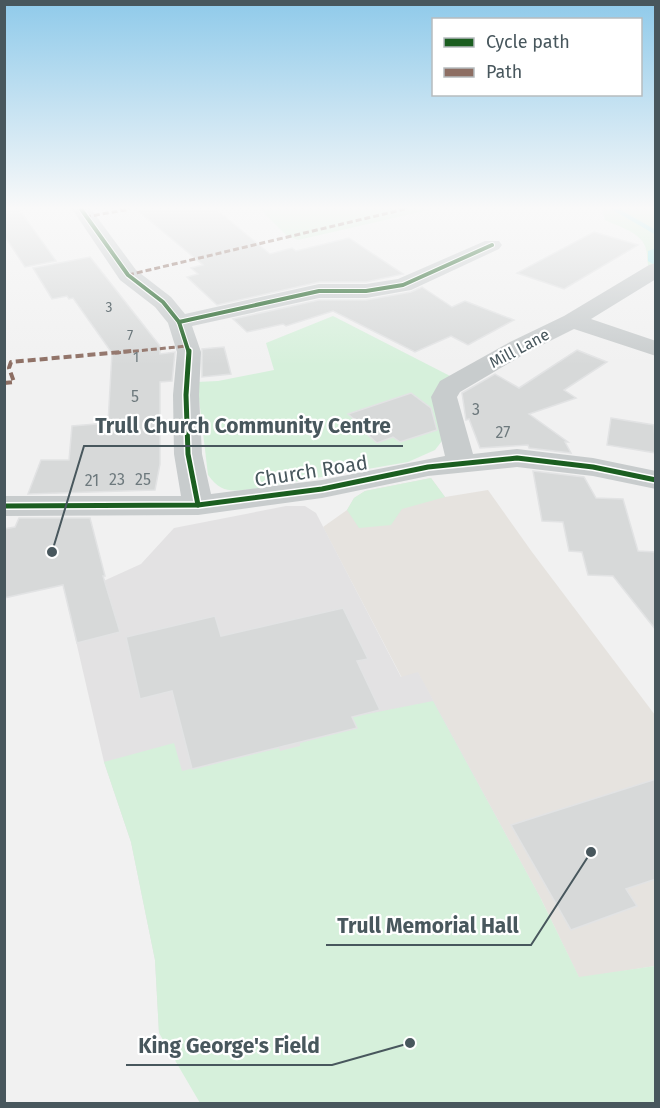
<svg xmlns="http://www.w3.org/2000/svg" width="660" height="1108" viewBox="0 0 660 1108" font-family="'Fira Sans',sans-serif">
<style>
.commercial{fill:#e6e3df}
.education{fill:#e3e2e3}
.green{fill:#d6f0db}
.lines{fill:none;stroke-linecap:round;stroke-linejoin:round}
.stream{fill:#aaebee;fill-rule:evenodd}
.building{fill:#d7d9d9;stroke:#e2e3e4;stroke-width:1.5}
.street{fill:#c8cccd;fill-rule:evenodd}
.quiet-far1{stroke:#8d6e63;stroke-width:3;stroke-dasharray:6 3;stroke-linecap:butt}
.quiet{stroke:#8d6e63;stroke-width:4;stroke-dasharray:8 4;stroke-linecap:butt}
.cycleway-far1-casing{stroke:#fff;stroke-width:6}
.cycleway-casing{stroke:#fff;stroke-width:8}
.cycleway-far1{stroke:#1b5e20;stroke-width:4}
.cycleway{stroke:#1b5e20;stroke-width:5}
.labels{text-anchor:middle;stroke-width:4.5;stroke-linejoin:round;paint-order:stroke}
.far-number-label{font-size:14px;fill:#6d797d}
.far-street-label{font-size:16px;fill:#48575d;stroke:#fff}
.number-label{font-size:16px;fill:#6d797d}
.street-label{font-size:20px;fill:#48575d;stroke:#fff}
.leader{fill:none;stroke:#48575d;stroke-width:2}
.callout-dot{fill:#48575d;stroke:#fff;stroke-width:2}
.callout-label{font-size:21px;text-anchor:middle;font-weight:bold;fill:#48575d;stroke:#fff;stroke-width:4.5;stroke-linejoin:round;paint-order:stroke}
</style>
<rect width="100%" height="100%" fill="#f1f1f1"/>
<polygon class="commercial" points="431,478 445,497 488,490 532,552 655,715 655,966 579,978 541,899 418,673 402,678 323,527 347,510 354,498 365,491"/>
<polygon class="education" points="286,506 305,506 316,513 401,677 418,672 541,899 159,1033 155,960 131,842 104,762 66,598 141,564 174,528"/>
<g class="green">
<polygon points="260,209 433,209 298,240 286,235"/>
<path d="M 602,209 L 655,209 L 655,277 C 643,260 650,261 645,246 C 640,232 617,226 605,220 Z"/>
<path d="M 333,316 L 454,378 L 445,437 L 435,450 L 408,462 L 253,489 C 232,491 222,494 208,475 L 197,382 L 218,381 L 274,370 L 266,343 Z"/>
<polygon points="431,478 445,497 402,509 391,525 359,528 347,510 354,498 365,491"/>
<polygon points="433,701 541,899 579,977 655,966 655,1103 200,1103 159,1033 155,960 131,842 104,762 174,743 182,771 279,748 280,751 300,746 300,743 356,728 352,717"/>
</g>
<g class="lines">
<g class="stream">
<polygon points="611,209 619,209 656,230 656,235"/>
<polygon points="656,248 656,266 648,261 648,251"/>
</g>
</g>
<g class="building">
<polygon points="4,209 19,209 56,261 25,267 4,235"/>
<polygon points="136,209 217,210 270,254 292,248 296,251 349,238 403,274 366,282 319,282 217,305 187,277 198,274 191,268 203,265"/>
<polygon points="594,232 638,245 564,289 517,273"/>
<polygon points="90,257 160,346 160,354 175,352 172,381 160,382 160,464 155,490 28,494 41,460 69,460 72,426 108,423 112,353 73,298 69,299 67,296 52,299 33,268"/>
<polygon points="422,287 452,307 465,301 514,320 468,345 451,336 415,352 333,311 286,326 283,324 247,332 233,319 319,300 366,300 411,292"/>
<polygon points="224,347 231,374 202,377 202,349"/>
<polygon points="577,350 607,362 564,390 576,398 529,414 568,442 565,442 571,453 529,448 528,445 480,448 469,419 466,420 462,393 495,374 519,388"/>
<polygon points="411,393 431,408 437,430 400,442 393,437 377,443 352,421 355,420 348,414"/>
<polygon points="611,418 654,425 656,453 607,445"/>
<polygon points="533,471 584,477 596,498 623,499 638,551 656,552 656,630 613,576 588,575 582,552 569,551 563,522 542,521"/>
<polygon points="19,518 90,518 105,576 103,576 120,632 77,643 63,585 4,598 4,529 15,527"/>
<polygon points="343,608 368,659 357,661 380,710 352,717 357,728 192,769 172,691 140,699 126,637 215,616 221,636"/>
<polygon points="656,779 656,879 626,889 637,906 571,930 511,825"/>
</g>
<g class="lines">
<polygon class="street" points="72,209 91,209 136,270 171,297 185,314 319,284 366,284 398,279 485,241 499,241 502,245 499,249 411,290 366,298 319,298 192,326 201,352 199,395 202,454 211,494 322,480 445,456 431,397 440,381 510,342 564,316 649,265 656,263 656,279 591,319 656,341 656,356 574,329 528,352 460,392 457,397 473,454 517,449 593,458 656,471 656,489 593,476 517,467 428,476 322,498 198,515 4,516 4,496 181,496 174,454 173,395 177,352 168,323 155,307 120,280"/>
<g class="quiet-far1">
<polyline points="85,217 130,209"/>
<polyline points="128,275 405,209"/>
<polyline points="115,353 187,346"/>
</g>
<polyline class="quiet" points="4,383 14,382 9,368 11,362 132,351"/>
<g class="cycleway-far1-casing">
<g id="cycleway-far1">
<polyline points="81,209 128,275 163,302 179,322 189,353"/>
<polyline points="179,322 319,291 366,291 403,285 492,245"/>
</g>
</g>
<g class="cycleway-casing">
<g id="cycleway">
<polyline points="189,351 186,395 188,454 198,505"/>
<polyline points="4,506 198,505 322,489 428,467 517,458 593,467 656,480"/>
</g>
</g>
<use href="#cycleway-far1" class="cycleway-far1"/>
<use href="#cycleway" class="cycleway"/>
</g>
<linearGradient id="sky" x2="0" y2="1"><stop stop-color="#8fcaea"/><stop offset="0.57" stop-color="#f9f9f9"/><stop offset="1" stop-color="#f9f9f9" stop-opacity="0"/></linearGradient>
<rect width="660" height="365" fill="url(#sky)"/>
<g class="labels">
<g class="far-number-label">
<text x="109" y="312">3</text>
<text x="130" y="340">7</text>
<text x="136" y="362">1</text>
</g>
<g class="far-street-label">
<text transform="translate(519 348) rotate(-28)" y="6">Mill Lane</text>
</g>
<g class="number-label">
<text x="135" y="402">5</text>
<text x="476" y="415">3</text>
<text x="503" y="438">27</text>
<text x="117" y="485">23</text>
<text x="143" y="485">25</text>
<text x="92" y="486">21</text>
</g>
<g class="street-label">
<text transform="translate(311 471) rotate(-9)" y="7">Church Road</text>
</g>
</g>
<path class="leader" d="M52 552L84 446H403M591 852L531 945H326M410 1043L332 1065H126"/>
<g class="callout-dot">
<circle cx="52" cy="552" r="6"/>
<circle cx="591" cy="852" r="6"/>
<circle cx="410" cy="1043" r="6"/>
</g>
<g class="callout-label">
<text x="243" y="433">Trull Church Community Centre</text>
<text x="428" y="933">Trull Memorial Hall</text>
<text x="229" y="1053">King George's Field</text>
</g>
<rect width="660" height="1108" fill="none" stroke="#48575d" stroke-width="12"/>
<rect x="432" y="18" width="210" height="78" fill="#ffffff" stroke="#b6bcbe" stroke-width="1.5"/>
<rect x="444" y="38" width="30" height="9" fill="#1b5e20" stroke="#b6bcbe" stroke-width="1.5"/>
<text x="486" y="48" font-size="18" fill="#48575d">Cycle path</text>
<rect x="444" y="68" width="30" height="9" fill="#8d6e63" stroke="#b6bcbe" stroke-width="1.5"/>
<text x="486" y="78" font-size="18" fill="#48575d">Path</text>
</svg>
